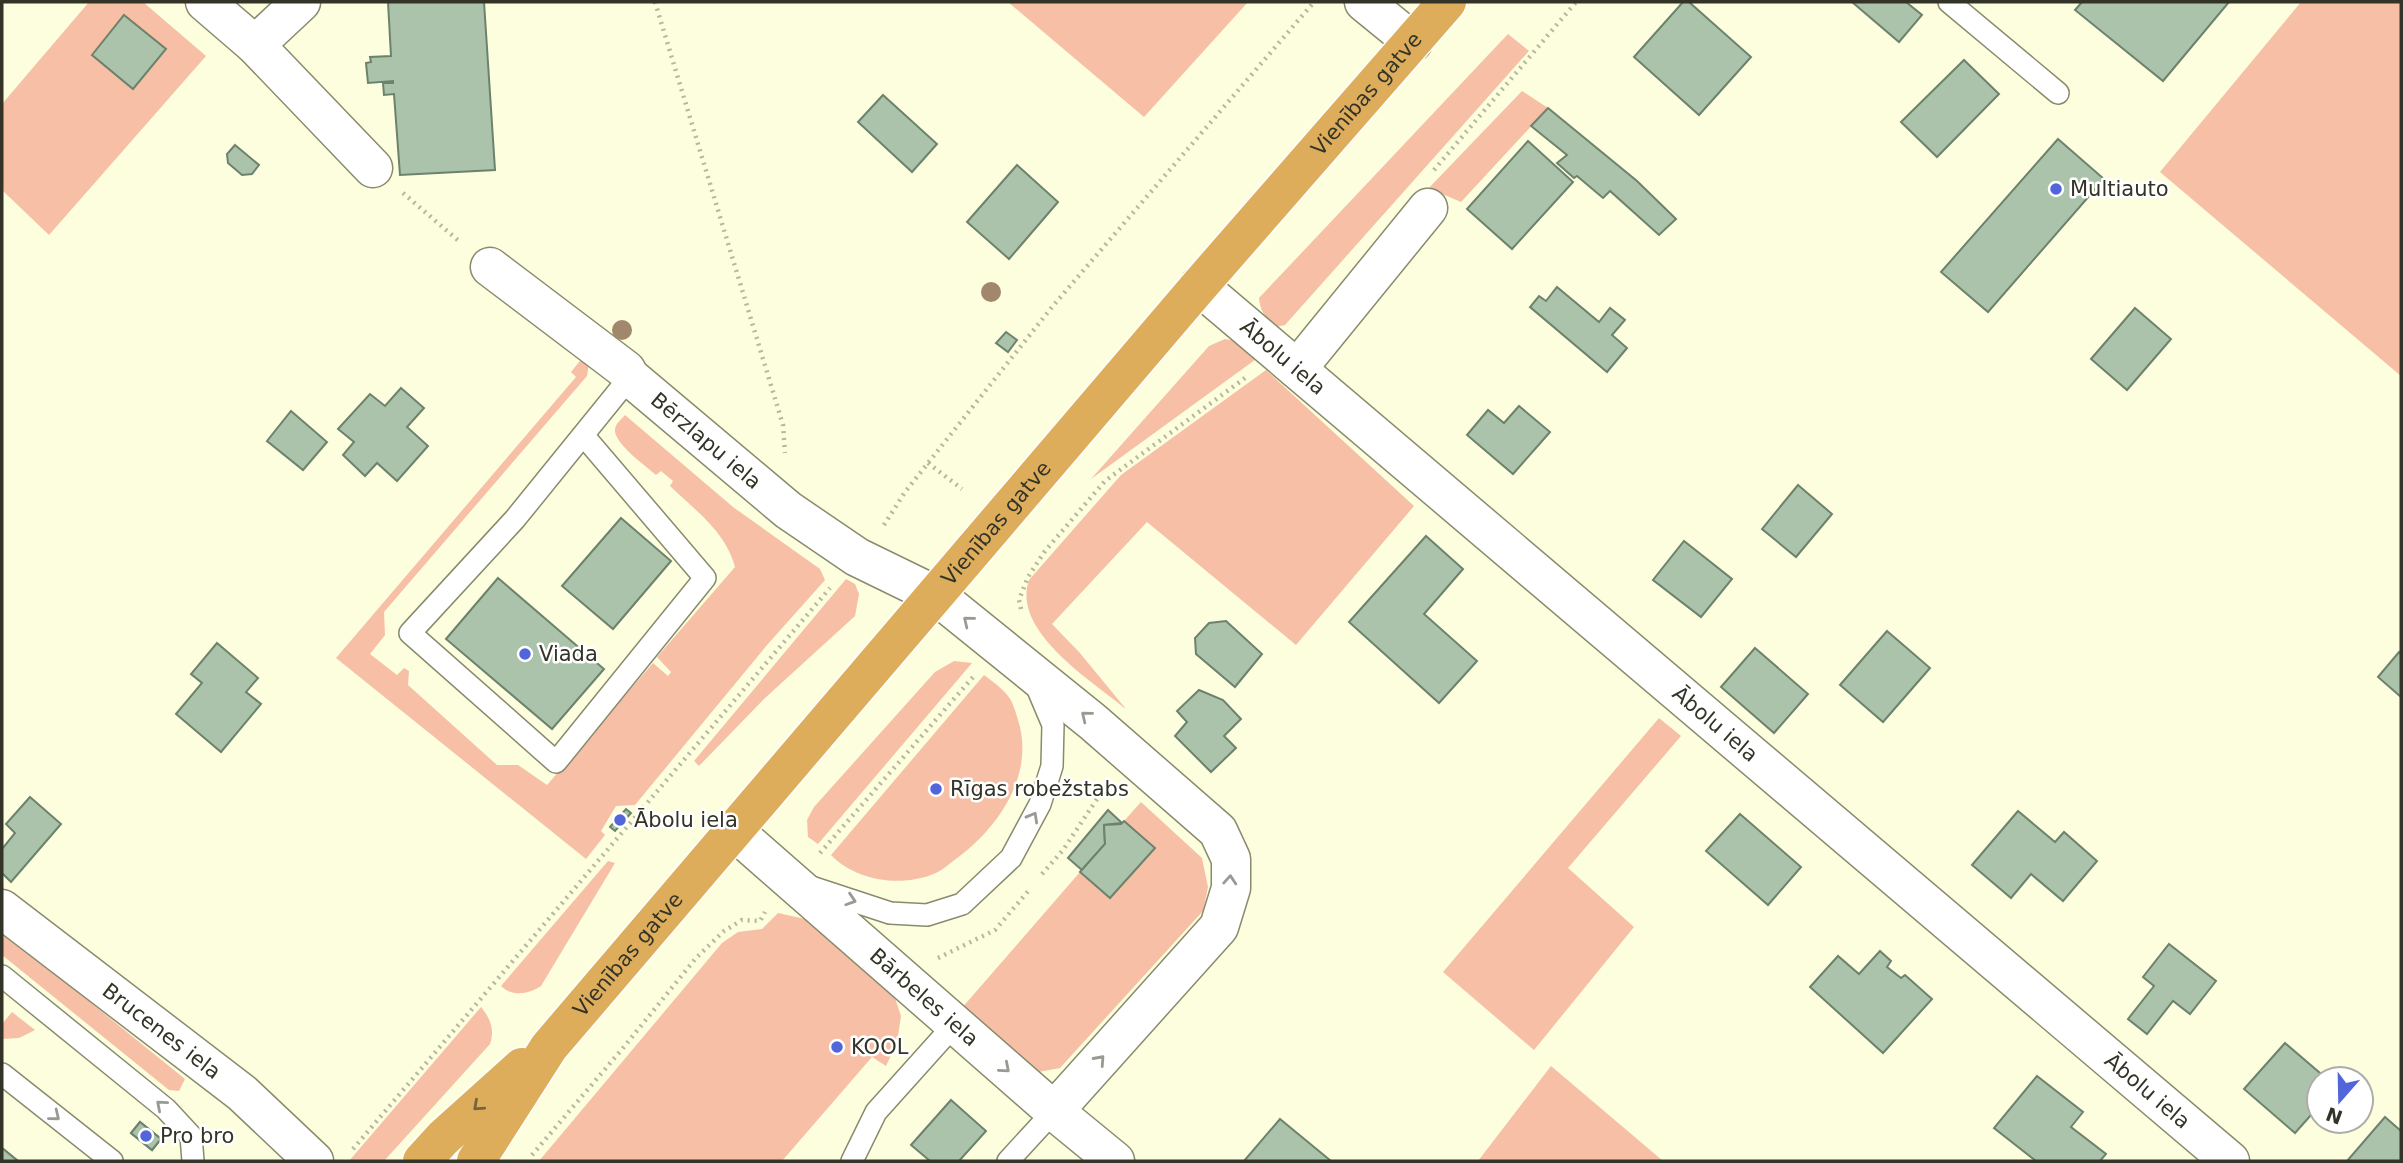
<svg xmlns="http://www.w3.org/2000/svg" width="2403" height="1163" viewBox="0 0 2403 1163" font-family="'DejaVu Sans',sans-serif">
<style>
.green{fill:#f7bfa5}
.building{fill:#acc3ab;stroke:#6d826c;stroke-width:2}
.lines{fill:none;stroke-linecap:round;stroke-linejoin:round}
.lane-casing{stroke:#898b6d;stroke-width:24}
.street-casing{stroke:#898b6d;stroke-width:41}
.highway-casing{stroke:#fff;stroke-width:41}
.path{stroke:#b5b79e;stroke-width:4.5;stroke-dasharray:2 5;stroke-linecap:butt}
.lane{stroke:#fff;stroke-width:21}
.street{stroke:#fff;stroke-width:38}
.highway{stroke:#dead5c;stroke-width:38}
.tree{fill:#a1886c}
.oneway{stroke:#999a93}
.oneway2{stroke:#77643c}
.poi-dot{fill:#5166db;stroke:#fff;stroke-width:2.5}
.labels{text-anchor:middle;stroke-width:5;stroke-linejoin:round;paint-order:stroke}
.street-label{font-size:21px;fill:#333427;stroke:#fff}
.poi-label{font-size:21px;fill:#333427;stroke:#fff;text-anchor:start}
</style>
<rect width="100%" height="100%" fill="#fcfede"/>
<g class="green">
<polygon points="89,2 143,2 206,56 49,235 2,190 2,104"/>
<polygon points="1008,2 1248,2 1144,117"/>
<polygon points="2301,2 2401,2 2401,376 2160,172"/>
<path d="M 1508,34 L 1529,51 L 1285,325 L 1276,327 C 1266,319 1260,311 1259,298 Z"/>
<polygon points="1522,91 1548,108 1461,202 1440,193 1425,192"/>
<polygon points="1225,339 1236,341 1259,357 1091,479 1209,346"/>
<path d="M 584,356 L 589,363 L 587,376 L 384,612 L 385,635 L 370,654 L 397,675 L 404,668 L 409,671 L 408,685 L 497,765 L 518,765 L 547,785 L 653,663 L 668,676 L 671,672 L 657,657 L 735,567 C 726,532 695,510 670,486 L 673,481 L 661,471 L 656,475 C 646,466 613,443 615,429 C 616,423 621,420 625,415 L 733,507 L 820,569 L 825,580 L 767,645 L 635,805 L 616,806 L 601,831 L 605,835 L 586,859 L 336,658 L 576,377 L 571,372 Z"/>
<path d="M 1266,370 L 1414,506 L 1296,645 L 1147,522 L 1052,624 L 1079,652 L 1126,709 C 1092,681 1011,631 1029,580 L 1121,475 Z"/>
<polygon points="846,579 855,584 859,594 855,616 765,698 699,766 694,761"/>
<polygon points="954,661 972,663 818,844 808,837 807,820 814,807 935,672"/>
<path d="M 984,675 C 992,681 1002,688 1008,696 C 1013,702 1016,713 1018,720 C 1036,776 996,831 953,861 C 948,865 942,870 936,873 C 902,888 856,881 831,855 Z"/>
<polygon points="1659,718 1681,736 1568,868 1634,927 1534,1050 1443,972"/>
<polygon points="1141,802 1202,858 1208,887 1203,911 1060,1068 1033,1073 961,1009 1080,872 1110,897 1154,848 1124,821"/>
<path d="M 608,861 L 615,863 L 541,986 C 529,994 512,997 501,986 Z"/>
<polygon points="778,913 805,919 852,952 891,986 901,1016 897,1042 886,1066 872,1057 782,1161 539,1161 722,943 738,932 762,929"/>
<polygon points="2,931 185,1079 179,1091 169,1090 2,955"/>
<path d="M 481,1007 C 490,1018 495,1029 490,1044 L 384,1161 L 349,1161 Z"/>
<polygon points="12,1012 35,1030 19,1038 2,1039 2,1024"/>
<polygon points="1551,1066 1663,1161 1478,1161"/>
</g>
<g class="building">
<polygon points="388,2 484,2 495,170 400,175 394,94 384,95 383,83 393,83 393,81 368,83 366,63 371,62 370,57 391,56"/>
<polygon points="1683,2 1689,2 1751,57 1699,115 1634,57"/>
<polygon points="1852,2 1906,2 1922,15 1899,42"/>
<polygon points="2082,2 2229,2 2163,81 2075,10"/>
<polygon points="124,15 166,49 133,89 92,55"/>
<polygon points="1964,60 1999,94 1937,157 1901,122"/>
<polygon points="883,95 937,144 912,172 858,122"/>
<polygon points="1548,108 1637,181 1676,219 1659,235 1610,191 1603,198 1577,176 1574,178 1557,163 1567,155 1531,126"/>
<polygon points="2058,139 2104,179 1988,312 1941,272"/>
<polygon points="1528,141 1573,182 1512,249 1467,209"/>
<polygon points="235,145 259,165 252,174 242,175 228,163 227,154"/>
<polygon points="1017,165 1058,202 1009,259 967,222"/>
<polygon points="1557,287 1599,322 1610,308 1625,320 1612,335 1627,348 1607,372 1530,307 1539,296 1546,301"/>
<polygon points="2135,308 2171,339 2127,390 2091,359"/>
<polygon points="1006,332 1017,340 1008,352 996,343"/>
<polygon points="401,388 424,408 407,427 428,446 397,481 377,463 365,476 343,455 354,442 338,429 370,394 385,406"/>
<polygon points="1519,406 1550,432 1513,474 1467,435 1488,410 1504,423"/>
<polygon points="291,411 327,442 303,470 267,441"/>
<polygon points="1798,485 1832,514 1796,557 1762,529"/>
<polygon points="621,518 671,561 613,629 562,586"/>
<polygon points="1426,536 1463,569 1424,614 1477,661 1439,703 1349,622"/>
<polygon points="1684,541 1732,579 1701,617 1653,580"/>
<polygon points="498,578 604,669 552,729 446,639"/>
<polygon points="1226,621 1262,654 1235,687 1196,654 1195,638 1209,623"/>
<polygon points="1887,631 1930,668 1883,722 1840,685"/>
<polygon points="217,643 258,678 246,692 261,704 221,752 176,714 202,683 191,674"/>
<polygon points="1755,648 1808,694 1774,733 1721,687"/>
<polygon points="2399,652 2401,654 2401,697 2378,677"/>
<polygon points="1199,690 1223,700 1241,719 1224,736 1236,748 1211,772 1175,736 1187,722 1177,711"/>
<polygon points="30,797 61,824 11,882 2,873 2,849 15,833 6,824"/>
<polygon points="626,809 631,813 615,831 610,827"/>
<polygon points="1108,810 1122,823 1104,825 1105,844 1082,870 1068,858"/>
<polygon points="2018,811 2055,842 2064,832 2097,861 2063,901 2031,874 2011,898 1972,865"/>
<polygon points="1740,814 1801,867 1768,905 1706,851"/>
<polygon points="1124,821 1155,848 1110,898 1080,872 1105,844 1104,825 1121,824"/>
<polygon points="2169,944 2216,981 2190,1014 2173,1001 2147,1034 2128,1019 2154,986 2143,977"/>
<polygon points="1880,951 1891,961 1887,967 1901,978 1905,975 1932,999 1883,1053 1810,987 1838,956 1859,974"/>
<polygon points="2285,1043 2327,1079 2319,1079 2319,1106 2295,1133 2244,1089"/>
<polygon points="2037,1076 2083,1112 2071,1127 2106,1154 2100,1161 2036,1161 1994,1128"/>
<polygon points="951,1100 986,1131 959,1161 930,1161 911,1145"/>
<polygon points="2385,1117 2401,1131 2401,1161 2347,1161"/>
<polygon points="1280,1119 1331,1161 1244,1161"/>
<polygon points="140,1122 161,1139 152,1150 131,1133"/>
<polygon points="140,1122 161,1139 152,1150 131,1133"/>
<polygon points="2,1148 18,1161 2,1161"/>
<polygon points="2,1148 18,1161 2,1161"/>
</g>
<g class="lines">
<g class="lane-casing">
<g id="lane">
<polyline points="1949,2 2058,93"/>
<polyline points="583,435 705,578 556,762 410,633 515,519 630,377"/>
<polyline points="808,886 890,913 927,915 962,904 1011,858 1040,804 1052,766 1053,725 1036,685"/>
<polyline points="2,976 166,1109 191,1136 193,1161"/>
<polyline points="2,1074 112,1161"/>
<polyline points="852,1161 876,1112 955,1024"/>
<polyline points="1008,1161 1054,1111"/>
</g>
</g>
<g class="street-casing">
<g id="street">
<polyline points="205,2 255,45 373,168"/>
<polyline points="1364,2 1413,42"/>
<polyline points="255,45 301,2"/>
<path id="s1" d="M 490,267 L 626,370 L 630,377 L 788,510 L 857,557 L 937,596 L 1093,722 L 1218,831 L 1231,859 L 1231,888 L 1219,927 L 1054,1111"/>
<path id="s2" d="M 1199,286 L 2230,1161"/>
<polyline points="1297,369 1428,208"/>
<path id="s3" d="M 733,830 L 1054,1111 L 1115,1161"/>
<path id="s4" d="M 2,909 L 242,1093 L 314,1161"/>
</g>
</g>
<g class="highway-casing">
<g id="highway">
<polyline points="422,1161 443,1138 522,1067"/>
<path id="s5" d="M 476,1161 L 549,1047 L 1199,286 L 1447,2"/>
</g>
</g>
<g class="path">
<polyline points="655,2 783,425 785,453"/>
<polyline points="1434,170 1576,2"/>
<polyline points="403,193 460,242"/>
<polyline points="928,463 962,489"/>
<polyline points="884,525 905,492 1052,307 1314,2"/>
<polyline points="1021,609 1019,600 1028,577 1045,551 1105,481 1245,378"/>
<polyline points="820,853 973,677"/>
<polyline points="1042,874 1063,850 1105,787"/>
<polyline points="938,958 995,930 1030,889"/>
<polyline points="353,1149 830,588"/>
<polyline points="532,1155 623,1048 696,958 724,931 742,920 760,921 765,912"/>
</g>
<use href="#lane" class="lane"/>
<use href="#street" class="street"/>
<use href="#highway" class="highway"/>
</g>
<g class="tree">
<circle cx="991" cy="292" r="10"/>
<circle cx="622" cy="330" r="10"/>
</g>
<defs><path id="oneway-chevron" d="M-2-3.5L2.5 0L-2 3.5" fill="none" stroke-width="1.6" stroke-linecap="round" stroke-linejoin="round" transform="scale(1.75)"/></defs>
<g class="oneway">
<use href="#oneway-chevron" transform="translate(968 621) rotate(-141)"/>
<use href="#oneway-chevron" transform="translate(1086 716) rotate(-141)"/>
<use href="#oneway-chevron" transform="translate(1033 817) rotate(-61)"/>
<use href="#oneway-chevron" transform="translate(1230 880) rotate(-86)"/>
<use href="#oneway-chevron" transform="translate(851 900) rotate(18)"/>
<use href="#oneway-chevron" transform="translate(1100 1060) rotate(-48)"/>
<use href="#oneway-chevron" transform="translate(1005 1068) rotate(41)"/>
<use href="#oneway-chevron" transform="translate(161 1105) rotate(-139)"/>
<use href="#oneway-chevron" transform="translate(55 1116) rotate(39)"/>
</g>
<use class="oneway2" href="#oneway-chevron" transform="translate(478 1106) rotate(138)"/>
<g class="poi-dot">
<circle cx="2056" cy="189" r="7"/>
<circle cx="525" cy="654" r="7"/>
<circle cx="936" cy="789" r="7"/>
<circle cx="620" cy="820" r="7"/>
<circle cx="837" cy="1047" r="7"/>
<circle cx="146" cy="1136" r="7"/>
</g>
<g class="labels">
<g class="street-label">
<text dy="7" stroke="none"><textPath href="#s5" startOffset="1391">Vienības gatve</textPath></text>
<text dy="7" stroke="none"><textPath href="#s2" startOffset="110">Ābolu iela</textPath></text>
<text dy="7" stroke="none"><textPath href="#s1" startOffset="278">Bērzlapu iela</textPath></text>
<text dy="7" stroke="none"><textPath href="#s5" startOffset="824">Vienības gatve</textPath></text>
<text dy="7" stroke="none"><textPath href="#s2" startOffset="677">Ābolu iela</textPath></text>
<text dy="7" stroke="none"><textPath href="#s5" startOffset="257">Vienības gatve</textPath></text>
<text dy="7" stroke="none"><textPath href="#s3" startOffset="254">Bārbeles iela</textPath></text>
<text dy="7" stroke="none"><textPath href="#s4" startOffset="201">Brucenes iela</textPath></text>
<text dy="7" stroke="none"><textPath href="#s2" startOffset="1244">Ābolu iela</textPath></text>
</g>
<g class="poi-label">
<text x="2070" y="196">Multiauto</text>
<text x="539" y="661">Viada</text>
<text x="950" y="796">Rīgas robežstabs</text>
<text x="634" y="827">Ābolu iela</text>
<text x="851" y="1054">KOOL</text>
<text x="160" y="1143">Pro bro</text>
</g>
</g>
<rect width="2403" height="1163" fill="none" stroke="#333427" stroke-width="7"/>
<g transform="translate(2340 1100) rotate(200)"><circle r="33" fill="#ffffff" stroke="#adaea9" stroke-width="2"/>
<path d="M0-5L12 26L0 18L-12 26Z" fill="#5166db"/>
<text y="-10" font-size="19" font-weight="bold" text-anchor="middle" fill="#333427">N</text>
</g>
</svg>
